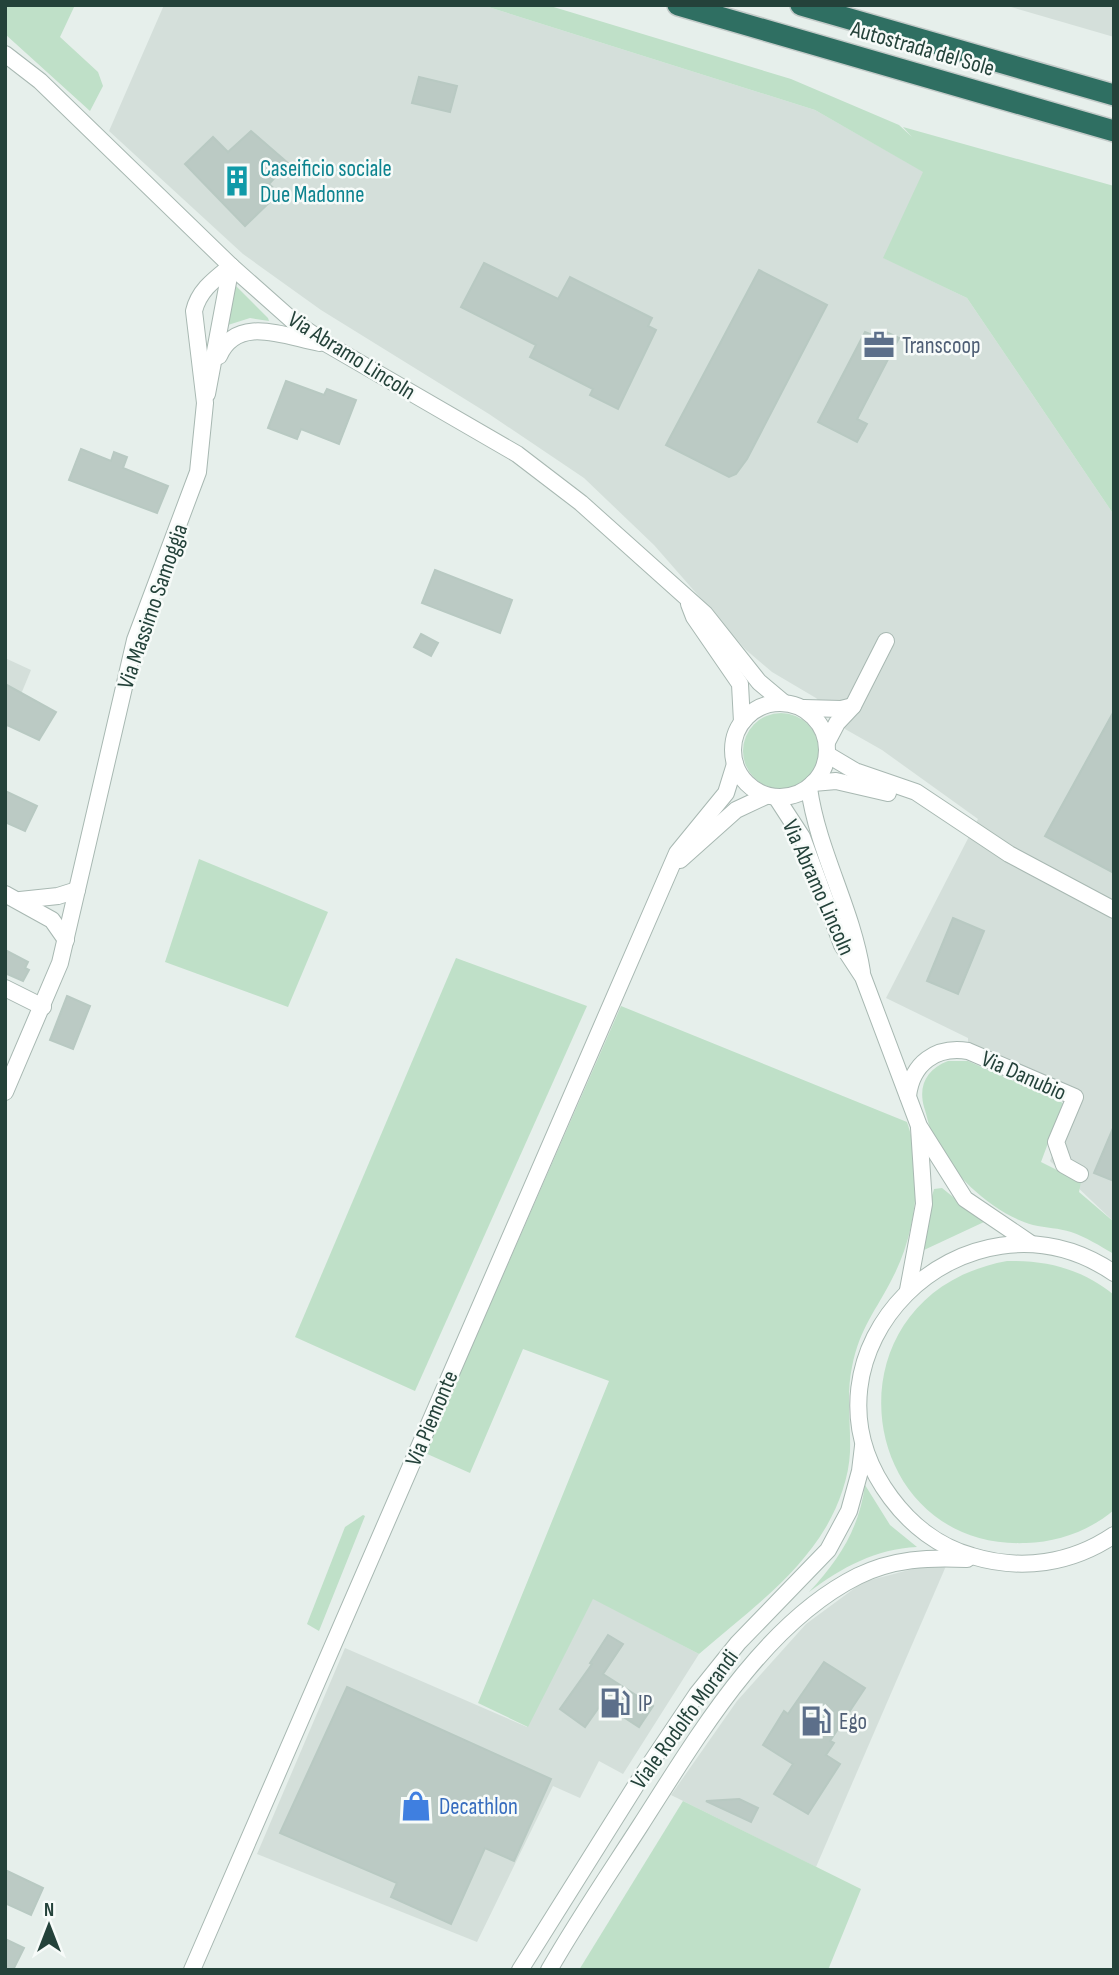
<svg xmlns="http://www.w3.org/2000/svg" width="1119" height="1975" viewBox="0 0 1119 1975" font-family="'Sofia Sans Condensed',sans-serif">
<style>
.built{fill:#d4dfda}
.green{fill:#bfe0c8}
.building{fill:#bbcac4;stroke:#b8c9c2;stroke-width:2}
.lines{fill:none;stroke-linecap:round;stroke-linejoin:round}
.minor-casing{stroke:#a8b8b2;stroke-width:18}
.highway-casing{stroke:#c2cac8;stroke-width:24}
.minor{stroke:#fff;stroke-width:16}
.highway{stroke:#2f6f62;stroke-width:21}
.labels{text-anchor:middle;stroke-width:5;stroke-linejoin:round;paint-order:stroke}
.street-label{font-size:23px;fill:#24423a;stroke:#f7fbf9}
.culture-label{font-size:23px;fill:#0d838f;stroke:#f7fbf9;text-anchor:start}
.service-label{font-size:23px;fill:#4e5e75;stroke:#f7fbf9;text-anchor:start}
.shop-label{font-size:23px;fill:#366cbe;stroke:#f7fbf9;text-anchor:start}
</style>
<rect width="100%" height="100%" fill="#e6efeb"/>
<g class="built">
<polygon points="164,5 482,5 815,110 924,172 884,258 967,298 1114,515 1114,1222 1050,1161 1075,1097 968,1051 968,1038 886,998 978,819 882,750 845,729 816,698 772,672 745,649 654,545 584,478 489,414 321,310 243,254 109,131"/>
<polygon points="1004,5 1114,5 1114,37"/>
<polygon points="5,658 31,670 5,733"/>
<polygon points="928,1565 946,1566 816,1867 671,1795 737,1701 806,1624 863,1582"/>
<polygon points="593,1598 699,1654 623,1774 599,1761 580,1798 553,1786 477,1942 257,1854 345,1648 527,1727"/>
</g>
<g class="green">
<polygon points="5,5 75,5 60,37 98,72 103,86 90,111 5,34"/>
<polygon points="482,5 547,5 791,79 899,125 912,137 903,127 1114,186 1114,515 967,298 883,258 923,172 815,110"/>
<polygon points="236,286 268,318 269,321 250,318 228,325 233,287"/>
<circle cx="781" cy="751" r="38"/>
<polygon points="199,859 328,912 288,1007 165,962"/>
<polygon points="456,958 587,1006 415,1391 295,1337"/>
<path d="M 621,1006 L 907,1122 C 924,1170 916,1233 893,1277 C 876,1311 860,1327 852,1367 C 846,1395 851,1424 850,1452 C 849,1477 839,1505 826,1527 C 796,1578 743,1616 699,1654 L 593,1599 L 528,1727 L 478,1703 L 609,1381 L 523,1349 L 470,1473 L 425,1453 Z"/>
<path d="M 948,1061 L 968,1061 L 1063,1103 L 1041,1162 L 1081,1182 L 1079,1192 L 1114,1222 L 1114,1254 C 1100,1246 1086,1237 1071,1232 C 1059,1228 1046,1228 1033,1225 C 994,1214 956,1178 936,1143 C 930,1133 928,1119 924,1107 C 918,1085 927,1069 948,1061 Z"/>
<path d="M 942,1188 L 984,1222 L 924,1250 C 928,1230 928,1208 934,1189 Z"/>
<path d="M 1007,1261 C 1047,1260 1082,1269 1114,1295 L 1114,1510 C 1089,1531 1058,1542 1026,1543 C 853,1550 821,1295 1007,1261 Z"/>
<path d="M 865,1485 L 890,1525 L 917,1547 C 876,1549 842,1567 809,1592 C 839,1560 859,1529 865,1485 Z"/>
<polygon points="363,1515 365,1516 319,1631 307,1624 345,1527"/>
<polygon points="683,1801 861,1889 828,1970 579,1970"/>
</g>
<g class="building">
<polygon points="419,77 457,86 450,112 412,103"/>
<polygon points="251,131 288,163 269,184 279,193 245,226 185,164 213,137 228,152"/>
<polygon points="484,263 558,299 570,277 652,318 648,326 656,330 618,409 590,395 593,389 530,357 536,345 461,307"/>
<polygon points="759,270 827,305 747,459 736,474 729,477 666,445"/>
<polygon points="884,331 899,338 857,419 867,424 857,442 818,422 865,332 878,337"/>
<polygon points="286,381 324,395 327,389 356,400 339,444 301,429 297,439 268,428"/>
<polygon points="81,449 111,461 114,452 127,457 123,468 168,486 157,513 69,480"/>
<polygon points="435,570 512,600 500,633 422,603"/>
<polygon points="421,634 438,643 431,656 414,647"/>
<polygon points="5,684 56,712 39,740 5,724"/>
<polygon points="1114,711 1114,873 1045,836"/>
<polygon points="5,791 37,806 25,831 5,822"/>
<polygon points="953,918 984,931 958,994 927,981"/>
<polygon points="5,950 28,962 25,968 29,970 23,981 5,973"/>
<polygon points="67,996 90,1006 73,1049 50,1040"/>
<polygon points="1114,1126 1114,1181 1094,1173"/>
<polygon points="608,1635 623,1644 603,1674 653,1706 639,1727 602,1703 585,1727 560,1709 592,1664 590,1663"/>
<polygon points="824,1662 865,1688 830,1741 834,1743 826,1755 840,1764 808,1814 774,1794 793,1764 763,1745 784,1711 788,1714"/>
<polygon points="347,1687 551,1779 514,1861 485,1848 451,1924 391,1897 397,1883 280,1833"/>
<polygon points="739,1799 758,1808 751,1822 706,1801"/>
<polygon points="5,1870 43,1888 31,1915 5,1903"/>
<polygon points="5,1939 24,1948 13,1970 5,1970"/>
</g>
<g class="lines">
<g class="minor-casing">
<g id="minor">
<polyline points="5,54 40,81 231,266 293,321 327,344 517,454 581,503 705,614 759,682 784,703"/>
<path d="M 219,356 C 237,314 286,337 320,343"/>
<polyline points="207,394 231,266"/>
<polyline points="689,604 694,617 740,684 742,722"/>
<circle cx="780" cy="750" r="47"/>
<polyline points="804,708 841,709 853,706"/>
<polyline points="827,742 837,723 853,706 886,641"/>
<polyline points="828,755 855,771 916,792 1009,854 1114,910"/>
<polyline points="813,783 836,781 888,793"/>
<path d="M 809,788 C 818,852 852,908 862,972"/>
<polyline points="776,797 802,837 842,945 863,977 919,1126 965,1199 1030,1243"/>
<polyline points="680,860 736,810 766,796"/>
<polyline points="5,894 52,920 66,940"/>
<polyline points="20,900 58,896 77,890"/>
<polyline points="5,988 43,1007"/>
<path d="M 5,1092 L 60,963 L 135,640 L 198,472 L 205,403 L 194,311 C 199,290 215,279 231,266"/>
<path d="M 908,1096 C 912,1063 936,1046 968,1051 L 1075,1097 L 1056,1142 L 1064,1165 L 1080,1174"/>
<path d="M 1114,1273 C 965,1173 783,1354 891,1498 C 911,1525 939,1547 972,1556 C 1021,1571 1071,1564 1114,1535"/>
<polyline points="908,1290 924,1204 919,1128"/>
<polyline points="192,1970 677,853 726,793 735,764"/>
<polyline points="520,1970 638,1782 697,1694 738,1643 828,1550 849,1511 860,1471 863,1446"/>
<path d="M 549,1970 C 577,1921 609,1874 640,1826 C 696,1739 762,1624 858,1576 C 893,1559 928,1557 967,1559"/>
</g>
</g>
<g class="highway-casing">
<g id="highway">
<polyline points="678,5 1114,131"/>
<polyline points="801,5 1114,95"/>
</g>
</g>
<use href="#minor" class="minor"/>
<use href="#highway" class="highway"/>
</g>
<defs>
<g id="building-bare" transform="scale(2.415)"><path d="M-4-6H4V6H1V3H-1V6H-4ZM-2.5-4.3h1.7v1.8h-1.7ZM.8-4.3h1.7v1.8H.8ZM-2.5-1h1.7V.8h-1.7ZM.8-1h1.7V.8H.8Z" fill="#0f9aa8" stroke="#f7fbf9" stroke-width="2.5" paint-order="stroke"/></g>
<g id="office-bare" transform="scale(2.415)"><path d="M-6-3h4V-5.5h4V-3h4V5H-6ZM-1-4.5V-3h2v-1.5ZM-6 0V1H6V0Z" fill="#5c6f8a" stroke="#f7fbf9" stroke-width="2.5" paint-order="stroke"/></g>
<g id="fuel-bare" transform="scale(2.415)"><path d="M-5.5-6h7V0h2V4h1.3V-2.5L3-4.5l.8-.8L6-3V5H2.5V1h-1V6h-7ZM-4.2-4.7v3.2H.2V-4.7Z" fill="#5c6f8a" stroke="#f7fbf9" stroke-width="2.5" paint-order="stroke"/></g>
<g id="shop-bare" transform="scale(2.415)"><path d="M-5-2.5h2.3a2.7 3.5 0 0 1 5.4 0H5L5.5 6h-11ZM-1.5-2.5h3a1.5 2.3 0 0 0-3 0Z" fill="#3f7fe0" stroke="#f7fbf9" stroke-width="2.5" paint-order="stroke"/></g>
</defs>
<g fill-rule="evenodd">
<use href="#building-bare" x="237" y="181"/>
<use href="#office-bare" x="879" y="345"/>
<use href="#fuel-bare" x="615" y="1703"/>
<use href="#fuel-bare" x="816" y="1721"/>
<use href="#shop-bare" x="416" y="1806"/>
</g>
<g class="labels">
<g class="street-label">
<text transform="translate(923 48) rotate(16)" y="8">Autostrada del Sole</text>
<text transform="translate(352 355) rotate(32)" y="8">Via Abramo Lincoln</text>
<text transform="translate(152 606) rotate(-71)" y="8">Via Massimo Samoggia</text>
<text transform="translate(819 887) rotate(66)" y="8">Via Abramo Lincoln</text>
<text transform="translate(1024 1075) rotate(24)" y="8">Via Danubio</text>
<text transform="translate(431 1418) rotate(-67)" y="8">Via Piemonte</text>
<text transform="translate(684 1719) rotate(-54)" y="8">Viale Rodolfo Morandi</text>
</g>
<g class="culture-label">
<text x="260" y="176">Caseificio sociale<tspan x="260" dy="26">Due Madonne</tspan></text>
</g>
<g class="service-label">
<text x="902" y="353">Transcoop</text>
<text x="638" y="1711">IP</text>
<text x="839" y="1729">Ego</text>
</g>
<g class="shop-label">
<text x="439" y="1814">Decathlon</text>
</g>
</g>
<rect width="1119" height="1975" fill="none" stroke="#24423a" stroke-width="14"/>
<g transform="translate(49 1926)" stroke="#f7fbf9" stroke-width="5" paint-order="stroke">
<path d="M0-5L12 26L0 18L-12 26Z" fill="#24423a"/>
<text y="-10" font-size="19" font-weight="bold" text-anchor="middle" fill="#24423a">N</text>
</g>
</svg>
